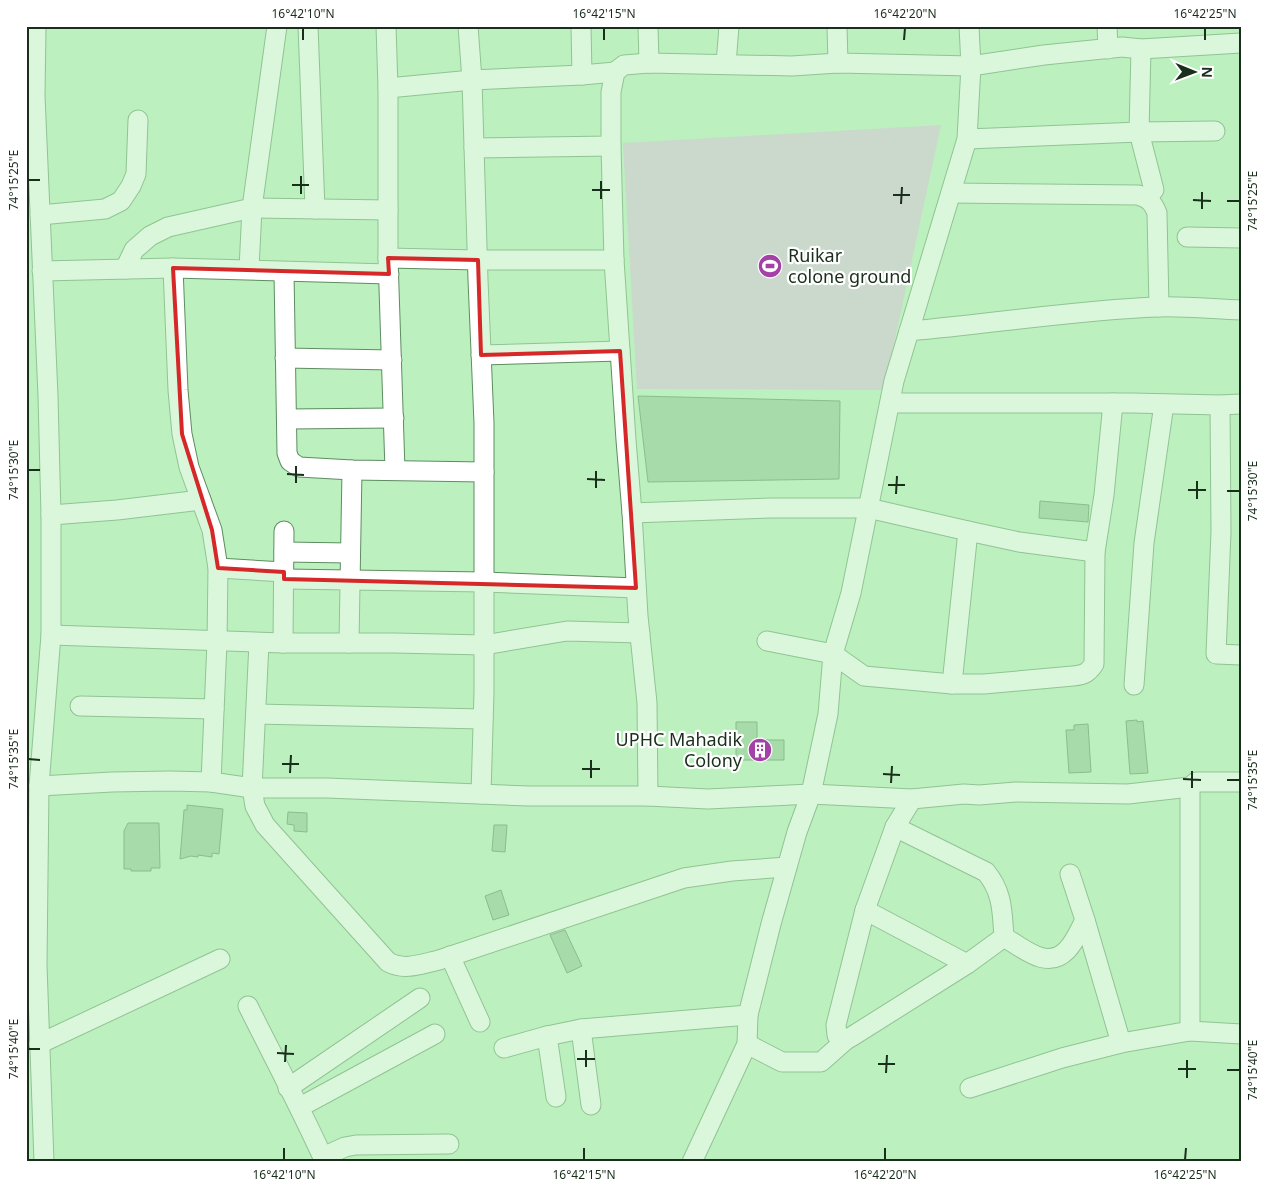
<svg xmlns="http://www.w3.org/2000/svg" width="1267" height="1188" viewBox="0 0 1267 1188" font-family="'Noto Sans',sans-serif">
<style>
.green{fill:#ddbade}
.building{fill:#8fc191;stroke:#4f7f52}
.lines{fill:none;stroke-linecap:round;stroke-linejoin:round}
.minor-casing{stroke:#5d8d60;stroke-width:21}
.minor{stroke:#fff;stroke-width:19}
.marked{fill:none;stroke:#d62828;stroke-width:4;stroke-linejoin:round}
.ticks{fill:none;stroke:#192e1b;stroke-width:2}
.labels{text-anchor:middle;stroke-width:4.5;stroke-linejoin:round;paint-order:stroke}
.poi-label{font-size:18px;fill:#192e1b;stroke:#fff;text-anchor:start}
.neatline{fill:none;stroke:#192e1b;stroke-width:2}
.ticks-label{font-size:12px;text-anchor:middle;fill:#192e1b}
</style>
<rect width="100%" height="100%" fill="#bcf0be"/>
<polygon class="green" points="941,125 884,390 637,389 623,143"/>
<g class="building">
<polygon points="638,396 840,401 839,479 648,482"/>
<polygon points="1040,501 1089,505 1088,522 1039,518"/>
<polygon points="1137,720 1137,722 1143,721 1148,773 1130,774 1126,721"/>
<polygon points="736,722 757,722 757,740 784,740 784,760 736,760"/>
<polygon points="1088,724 1091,772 1069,773 1066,730 1074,730 1074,725"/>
<polygon points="187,805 223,809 219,854 212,853 212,857 198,855 198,857 191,856 180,859 184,810 187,810"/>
<polygon points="288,812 307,813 307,832 294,831 294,825 287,824"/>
<polygon points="128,823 159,823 160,868 151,868 151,871 131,871 131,869 124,869 124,831"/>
<polygon points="494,825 507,825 505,852 492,851"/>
<polygon points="501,890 509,915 493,920 485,896"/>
<polygon points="565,930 582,966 567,973 550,935"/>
</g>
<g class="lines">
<g class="minor-casing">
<g id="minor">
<polyline points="36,26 35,96 48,396 51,515 51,635 39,786 37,965 44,1162"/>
<polyline points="308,26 315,209"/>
<polyline points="386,26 388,88 472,80 582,75 615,72"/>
<polyline points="468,26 472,80 478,280 484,423 484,692 481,794"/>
<polyline points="581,26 582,75"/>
<polyline points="648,26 649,63"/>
<polyline points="837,26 838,63"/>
<polyline points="1107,26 1108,49"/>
<polyline points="1141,49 1139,132 1154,190"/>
<polyline points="726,64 729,26"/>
<polyline points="388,88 388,258 395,470"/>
<polyline points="967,139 1139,132 1215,131"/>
<polyline points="474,148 611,146"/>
<path d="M 951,193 L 1138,195 C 1149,198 1153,203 1157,213 L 1159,307"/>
<polyline points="40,215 105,209 121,201 131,186 136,174 138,120"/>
<polyline points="1187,237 1241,238"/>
<polyline points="388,258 478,260 614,260"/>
<polyline points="173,268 178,390 182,434 189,467 212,530 218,568 217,642 211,782"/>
<polyline points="125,269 134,250 150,236 168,227 252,208 388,210"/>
<polyline points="249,269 252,208 277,26"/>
<polyline points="42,271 173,268 389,274"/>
<polyline points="284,272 287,453 290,461 299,467 352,470 484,472"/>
<path d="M 909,331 C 992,324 1074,310 1157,307 C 1184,306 1213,309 1241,310"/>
<polyline points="481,355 620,351"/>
<polyline points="285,358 392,360"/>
<polyline points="890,403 1132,403 1220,405 1241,404"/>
<polyline points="1220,405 1221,532 1216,654 1241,655"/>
<polyline points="287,419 394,418"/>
<polyline points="632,513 772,508 868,508 968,531 952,684 864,676 833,654 767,641"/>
<polyline points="51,515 117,510 201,500"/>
<polyline points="968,531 1019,542 1095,552 1104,495 1113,403"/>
<polyline points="284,552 350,553"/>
<polyline points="218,568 284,572"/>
<polyline points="284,579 484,582 636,588"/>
<polyline points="51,635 283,643 394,643 484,645 567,631 640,633"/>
<path d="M 259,643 L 252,788 L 255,806 L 265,825 L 388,962 C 405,971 421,964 439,960 L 684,878 L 732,871 L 787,867"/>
<polyline points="283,643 284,531"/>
<polyline points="349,643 352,470"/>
<path d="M 952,684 L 984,684 L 1073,676 C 1084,675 1088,673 1094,664 L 1095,552"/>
<polyline points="1134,685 1144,543 1164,404"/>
<polyline points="80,706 214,709"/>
<polyline points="256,714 483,719"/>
<polyline points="39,786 112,782 170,781 211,782 252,788 327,788 529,796 648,796 708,799 811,794 912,799 964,794 979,795 1016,792 1128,794 1190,787 1196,782 1241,782"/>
<polyline points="1190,787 1190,1031 1241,1034"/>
<polyline points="648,796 647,703 638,616 632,513 626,440 614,260 611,146 611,92 615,72 624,65 649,63 792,66 838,63 971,66 1044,55 1122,47 1141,49 1241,43"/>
<polyline points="912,799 895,827 865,910 836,1025 837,1035 847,1039 851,1037 967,964 1004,937"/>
<path d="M 895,827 L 986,872 C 1003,893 1002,911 1004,937"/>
<polyline points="1070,874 1085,920 1121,1043"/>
<polyline points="865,910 967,964"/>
<path d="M 1004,937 C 1023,948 1047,971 1067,950 C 1075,942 1080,929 1085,920"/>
<polyline points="450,956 480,1022"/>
<path d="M 248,1006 C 274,1058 301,1109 325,1162"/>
<polyline points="581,1029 591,1105"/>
<polyline points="547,1036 556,1097"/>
<polyline points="39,1044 220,959"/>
<polyline points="747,1044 782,1062 821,1062 847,1039"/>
<polyline points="504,1048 547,1036 581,1029 748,1015"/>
<polyline points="288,1088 420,998"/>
<polyline points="970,1088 1062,1058 1121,1043 1190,1031"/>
<polyline points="300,1107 435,1034"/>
<polyline points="323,1157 345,1147 356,1145 449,1144"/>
<polyline points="692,1162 747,1044 748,1015 771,924 797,832 811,794 828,714 833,654 851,593 894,381 967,139 971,66 969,26"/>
</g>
</g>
<use href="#minor" class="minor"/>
</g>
<path d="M0 0H1267V1188H0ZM 388,258 L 478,260 L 481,355 L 620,351 L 636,588 L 284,579 L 284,572 L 218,568 L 212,530 L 182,434 L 173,268 L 389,274 Z" fill="#bcf0be" fill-opacity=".55" fill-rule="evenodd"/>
<path class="marked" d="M 388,258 L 478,260 L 481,355 L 620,351 L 636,588 L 284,579 L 284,572 L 218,568 L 212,530 L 182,434 L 173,268 L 389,274 Z"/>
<path class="ticks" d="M 303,40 L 303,28M 604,40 L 604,28M 904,40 L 905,28M 1205,40 L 1205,28M 28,180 L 40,180M 292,185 L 309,185M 592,190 L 610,190M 301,194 L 301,176M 893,195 L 910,195M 601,199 L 601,181M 1193,200 L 1211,201M 1227,201 L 1240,201M 901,204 L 902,187M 1202,209 L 1202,192M 28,470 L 40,470M 287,474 L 304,475M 587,479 L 605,480M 296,483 L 296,466M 888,485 L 905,485M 596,488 L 596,471M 1188,490 L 1206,490M 1227,491 L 1240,491M 896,494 L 897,476M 1197,499 L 1197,481M 28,759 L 40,760M 282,764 L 299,764M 582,769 L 600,769M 290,773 L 291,755M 883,774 L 900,775M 591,778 L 591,760M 1183,779 L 1201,780M 1227,780 L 1240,780M 891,783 L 892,766M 1192,788 L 1192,771M 28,1049 L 40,1049M 277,1053 L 294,1054M 577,1059 L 595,1059M 285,1062 L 286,1045M 878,1064 L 895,1064M 586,1067 L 586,1050M 1178,1069 L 1196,1069M 1227,1070 L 1240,1070M 886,1073 L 887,1055M 1187,1078 L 1187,1060M 284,1160 L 284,1148M 584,1160 L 584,1148M 885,1160 L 885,1148M 1185,1160 L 1186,1148"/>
<defs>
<g id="stadium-disc" transform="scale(1.25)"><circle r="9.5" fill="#a341a7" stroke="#fff"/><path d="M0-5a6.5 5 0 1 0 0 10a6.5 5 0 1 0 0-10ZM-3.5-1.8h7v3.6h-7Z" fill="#fff"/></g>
<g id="building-disc" transform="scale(1.25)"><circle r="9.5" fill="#a341a7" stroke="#fff"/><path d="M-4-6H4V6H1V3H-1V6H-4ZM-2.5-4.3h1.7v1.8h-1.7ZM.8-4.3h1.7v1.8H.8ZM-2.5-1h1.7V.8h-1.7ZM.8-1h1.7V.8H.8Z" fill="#fff"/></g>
</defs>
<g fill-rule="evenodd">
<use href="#stadium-disc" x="770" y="266"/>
<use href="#building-disc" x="760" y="750"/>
</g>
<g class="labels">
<g class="poi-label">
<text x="788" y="262">Ruikar<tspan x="788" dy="21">colone ground</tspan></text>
<text x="742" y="746" text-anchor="end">UPHC Mahadik<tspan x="742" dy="21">Colony</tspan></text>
</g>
</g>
<rect width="1267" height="1188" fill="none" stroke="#ffffff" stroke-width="55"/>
<g transform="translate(1194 72) rotate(91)" stroke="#ffffff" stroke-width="4" paint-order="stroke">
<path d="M0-4L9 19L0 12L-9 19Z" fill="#192e1b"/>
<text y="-8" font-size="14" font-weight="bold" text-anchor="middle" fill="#192e1b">N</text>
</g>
<rect x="28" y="28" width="1212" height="1132" class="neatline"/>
<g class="ticks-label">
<text x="303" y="18">16°42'10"N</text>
<text x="604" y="18">16°42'15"N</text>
<text x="905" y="18">16°42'20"N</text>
<text x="1205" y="18">16°42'25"N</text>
<text transform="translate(14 180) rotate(-90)" y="4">74°15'25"E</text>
<text transform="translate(1253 201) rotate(-90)" y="4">74°15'25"E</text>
<text transform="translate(14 470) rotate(-90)" y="4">74°15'30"E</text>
<text transform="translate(1253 491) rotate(-90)" y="4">74°15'30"E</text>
<text transform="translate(14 759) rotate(-90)" y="4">74°15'35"E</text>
<text transform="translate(1253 780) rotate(-90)" y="4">74°15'35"E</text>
<text transform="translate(14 1049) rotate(-90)" y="4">74°15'40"E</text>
<text transform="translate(1253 1070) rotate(-90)" y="4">74°15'40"E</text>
<text x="284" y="1179">16°42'10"N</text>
<text x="584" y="1179">16°42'15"N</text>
<text x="885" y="1179">16°42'20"N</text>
<text x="1185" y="1179">16°42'25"N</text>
</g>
</svg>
